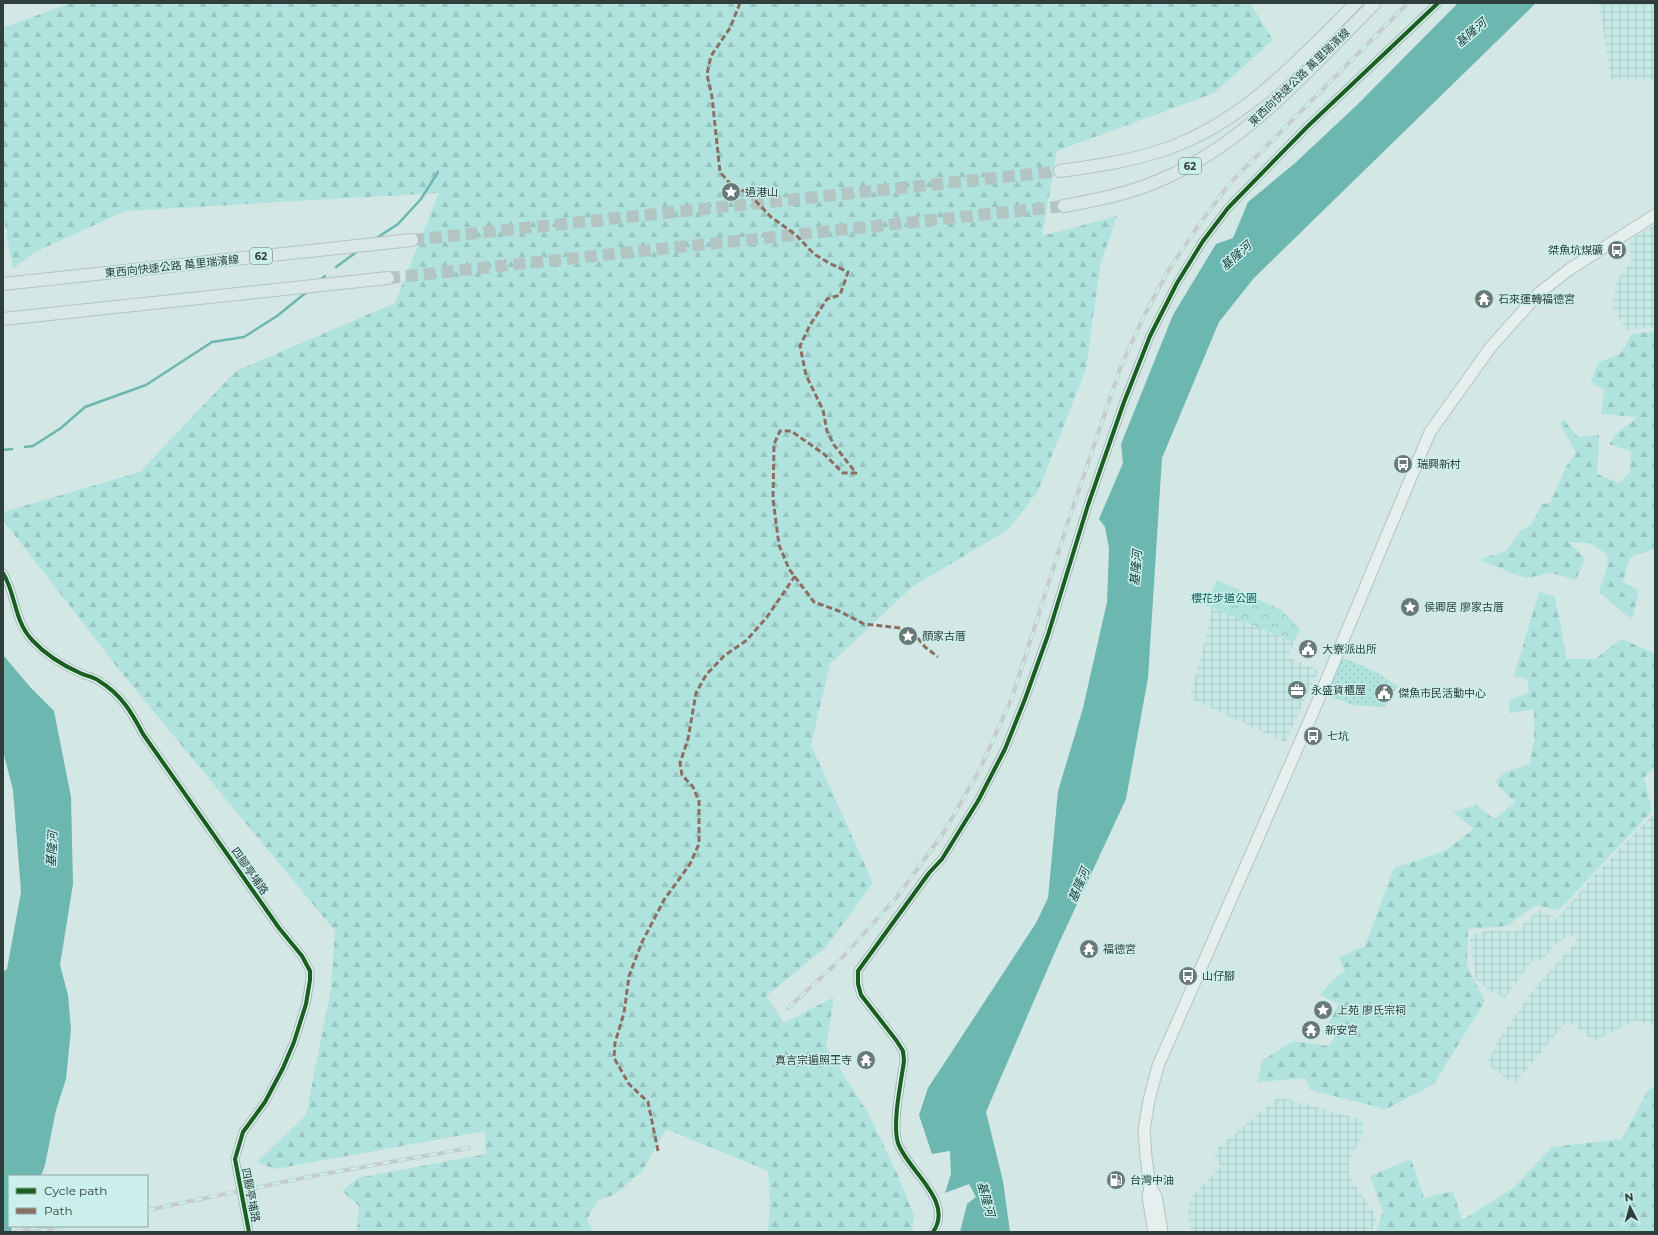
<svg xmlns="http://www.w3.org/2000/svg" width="1658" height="1235" viewBox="0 0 1658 1235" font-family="Montserrat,'Noto Sans TC',sans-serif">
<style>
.industrial{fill:url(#industrial-grid)}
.forest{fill:url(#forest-firs)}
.park{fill:url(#park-crowns)}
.garden{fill:url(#garden-dots)}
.pitch{fill:#b0e3de}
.water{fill:#6db7b1}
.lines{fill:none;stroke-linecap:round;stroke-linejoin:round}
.stream{stroke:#6db7b1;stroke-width:2.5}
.highway-tunnel{stroke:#b2c5c3;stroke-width:12;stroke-dasharray:12 6;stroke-linecap:butt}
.street-casing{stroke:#a6b6b5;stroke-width:9}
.primary-casing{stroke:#b7c1c0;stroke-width:13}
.highway-casing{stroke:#b7c1c0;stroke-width:14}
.street{stroke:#f8fbfb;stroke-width:7}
.primary{stroke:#e5f0ee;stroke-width:11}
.highway{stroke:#d7e8e6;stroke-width:12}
.rail-casing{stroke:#c6cccc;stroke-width:4}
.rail{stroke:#cbefeb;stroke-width:2.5;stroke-dasharray:8;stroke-linecap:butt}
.quiet{stroke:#8d6e63;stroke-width:3;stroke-dasharray:6 3;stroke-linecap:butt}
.cycleway-casing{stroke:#cbefeb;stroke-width:6}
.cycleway{stroke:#1b5e20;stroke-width:4}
.labels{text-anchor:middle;stroke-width:3;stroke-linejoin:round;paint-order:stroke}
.shield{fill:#cbefeb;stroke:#5e7370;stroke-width:1}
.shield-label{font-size:10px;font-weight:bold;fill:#303e3c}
.street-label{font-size:11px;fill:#303e3c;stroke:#cbefeb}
.poi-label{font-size:11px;fill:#303e3c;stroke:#cbefeb;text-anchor:start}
.park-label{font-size:11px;fill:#095e58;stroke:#cbefeb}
.water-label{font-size:12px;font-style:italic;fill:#14403d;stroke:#cbefeb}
</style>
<defs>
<pattern id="industrial-grid" width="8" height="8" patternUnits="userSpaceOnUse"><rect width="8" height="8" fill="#c6e9e5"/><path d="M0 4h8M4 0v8" fill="none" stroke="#aac9c5"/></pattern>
<pattern id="forest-firs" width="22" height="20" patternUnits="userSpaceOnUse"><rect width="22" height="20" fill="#b0e3de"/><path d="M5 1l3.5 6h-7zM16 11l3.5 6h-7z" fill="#98c4bf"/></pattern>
<pattern id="park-crowns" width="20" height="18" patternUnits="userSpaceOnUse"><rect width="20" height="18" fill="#b0e3de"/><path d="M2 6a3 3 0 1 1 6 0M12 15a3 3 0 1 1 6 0" fill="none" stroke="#98c4bf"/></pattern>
<pattern id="garden-dots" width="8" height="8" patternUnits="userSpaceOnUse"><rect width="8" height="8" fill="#b0e3de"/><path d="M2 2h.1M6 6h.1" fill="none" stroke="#98c4bf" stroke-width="1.8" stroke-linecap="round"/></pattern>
</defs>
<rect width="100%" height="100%" fill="#d3e7e5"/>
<g class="industrial">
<polygon points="1599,3 1655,3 1655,79 1611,79"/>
<polygon points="1655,225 1655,327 1626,330 1612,306 1617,281 1631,262 1629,240"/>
<polygon points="1212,607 1294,642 1288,657 1315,669 1318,671 1285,742 1190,698 1206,637"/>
<polygon points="1655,813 1655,1026 1636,1020 1594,1041 1568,1020 1514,1084 1487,1064 1499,1039 1534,989 1575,943 1580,934 1567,937 1555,944 1542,961 1532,961 1505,998 1491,991 1476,980 1470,939 1473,934 1493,930 1515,932 1539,910 1557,919 1593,877"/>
<polygon points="1279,1097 1363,1120 1363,1136 1349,1159 1348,1169 1351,1179 1377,1217 1371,1232 1191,1232 1188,1214 1191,1198 1221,1166 1213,1152"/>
</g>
<g class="forest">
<polygon points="70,3 1250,3 1273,40 1214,93 1057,151 1042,236 1117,216 1100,266 1086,369 1038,491 1009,529 912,587 830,664 811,745 873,883 825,948 766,996 784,1023 834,997 826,1047 868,1113 897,1173 914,1215 912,1232 768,1232 770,1200 768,1171 666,1129 643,1170 616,1194 597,1201 587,1219 593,1232 357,1232 359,1206 342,1191 358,1178 486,1154 485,1131 275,1169 257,1162 306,1115 331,989 335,931 121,672 3,520 3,512 140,472 236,371 395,303 439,193 125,211 33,253 13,269 3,213 3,28"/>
<polygon points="1655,331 1655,549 1630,557 1623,582 1639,591 1632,620 1599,592 1608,564 1607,554 1590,543 1568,542 1585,558 1576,580 1551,573 1526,578 1479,560 1506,551 1521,530 1531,525 1542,504 1550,503 1566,467 1576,453 1560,424 1563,419 1578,437 1599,435 1597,474 1619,483 1630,472 1631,451 1609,444 1617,433 1638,417 1601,414 1604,390 1591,382 1598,363 1621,353 1632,334"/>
<polygon points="1539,592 1555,597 1567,659 1595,659 1621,639 1655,653 1655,766 1644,778 1652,811 1559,910 1536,905 1507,926 1468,929 1467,966 1485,1001 1434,1084 1386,1109 1310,1090 1305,1078 1258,1082 1262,1061 1293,1041 1329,1046 1340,1029 1329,1023 1339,1004 1320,995 1334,979 1345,971 1339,957 1365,946 1394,868 1445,851 1474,829 1453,812 1476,805 1494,819 1515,803 1495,782 1505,772 1529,765 1534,741 1534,709 1509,713 1509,700 1529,693 1527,679 1514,676"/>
<polygon points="1655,1087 1655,1232 1376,1232 1383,1211 1370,1176 1411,1159 1424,1198 1453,1191 1462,1220 1512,1189 1552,1147 1622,1139 1648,1090"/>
</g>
<polygon class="park" points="1217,580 1281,610 1300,629 1294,642 1206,605"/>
<polygon class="garden" points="1330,652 1376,672 1398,686 1385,707 1353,705 1321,693 1329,674 1327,663"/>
<polygon class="pitch" points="1217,580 1239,591 1229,614 1206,605"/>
<g class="water">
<polygon points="1458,3 1536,3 1254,278 1219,322 1162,458 1148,678 1126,799 1058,945 986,1112 1003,1181 1010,1232 960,1232 967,1204 976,1197 969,1184 945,1193 951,1174 950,1151 932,1154 919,1115 928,1088 1036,923 1048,898 1058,791 1083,708 1107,602 1109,548 1105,527 1099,519 1123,463 1121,444 1173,315 1216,244 1233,238 1248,202 1294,164 1357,105"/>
<polygon points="3,655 31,688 54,711 71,797 73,884 60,965 68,995 71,1029 66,1079 56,1110 45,1165 41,1176 9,1176 9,1226 11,1226 12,1232 3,1232 3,972 7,969 21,892 13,790 3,751"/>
</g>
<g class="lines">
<g class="stream">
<polyline points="375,239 398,224 421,199 438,172"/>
<polyline points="336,267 358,251"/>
<polyline points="319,281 325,276"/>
<polyline points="25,447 33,446 61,428 85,407 146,385 212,342 244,337 277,316 308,291"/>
<polyline points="3,450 12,449"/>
</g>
<g class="highway-tunnel">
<polyline points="412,240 1060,171"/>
<polyline points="388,278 1064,206"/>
</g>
<g class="street-casing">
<g id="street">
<path d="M 3,573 C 16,594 14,621 32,640 C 45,654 62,665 80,673 C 86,676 94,677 99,681 C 121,694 132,713 143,734 L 279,928 L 302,956 L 310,971 L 310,980 L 306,1004 L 294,1042 L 283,1068 L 265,1102 L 243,1132 L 235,1159 L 249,1232"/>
<path d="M 933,1232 C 955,1201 907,1170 898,1143 C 892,1123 901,1083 904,1061 L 903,1051 L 896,1040 L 861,995 L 858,984 L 858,971 L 929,873 L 942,859 L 978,801 L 1005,749 L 1025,699 L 1048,635 L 1088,505 L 1124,402 L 1150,336 L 1177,283 L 1203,241 L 1228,208 L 1308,126 L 1438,3"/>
</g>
</g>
<g class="primary-casing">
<g id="primary">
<polyline points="1150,1187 1156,1196 1162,1232"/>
<polyline points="1154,1232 1148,1197 1150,1187 1146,1157 1144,1130 1149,1100 1158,1066 1311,717 1430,432 1490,348 1539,293 1570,269 1655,215"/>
</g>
</g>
<g class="highway-casing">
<g id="highway">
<path d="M 1060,171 C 1096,166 1132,161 1166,149 C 1244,122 1299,60 1356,3"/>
<path d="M 1064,206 C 1096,200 1128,194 1158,181 C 1245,145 1310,68 1375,3"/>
<polyline points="3,284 412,240"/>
<polyline points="3,319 388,278"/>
</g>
</g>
<use href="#street" class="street"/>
<use href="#primary" class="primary"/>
<use href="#highway" class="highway"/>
<g class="rail-casing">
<g id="rail">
<polyline points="788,1008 840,960 897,897 944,832 979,771 1012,698 1069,519 1121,366 1143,318 1168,271 1198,226 1230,183 1408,3"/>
<polyline points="147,1210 313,1176 469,1148"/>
<polyline points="39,1231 65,1226"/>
<polyline points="15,1232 45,1226"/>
</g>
</g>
<use href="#rail" class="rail"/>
<g class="quiet">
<polyline points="740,3 730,28 711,56 707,74 712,97 720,172 734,188 747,192 771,217 796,235 814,254 829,263 848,272 840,295 827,299 810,325 800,346 806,375 823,410 827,431 834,445 856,473 843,473 824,454 791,431 780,431 774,444 773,499 779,545 789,569 814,602 839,611 864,624 901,628 912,631 925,647 938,657"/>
<polyline points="658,1151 648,1102 629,1084 614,1058 615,1043 624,1013 629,976 642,942 664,900 690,864 699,844 699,801 693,787 682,775 680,763 688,739 696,693 706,675 724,656 747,640 767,617 795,576"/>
</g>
<g class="cycleway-casing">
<g id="cycleway">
<path d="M 3,573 C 16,594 14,621 32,640 C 45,654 62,665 80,673 C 86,676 94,677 99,681 C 121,694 132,713 143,734 L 279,928 L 302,956 L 310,971 L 310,980 L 306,1004 L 294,1042 L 283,1068 L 265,1102 L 243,1132 L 235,1159 L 249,1232"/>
<path d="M 933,1232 C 955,1201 907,1170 898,1143 C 892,1123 901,1083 904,1061 L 903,1051 L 896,1040 L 861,995 L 858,984 L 858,971 L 929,873 L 942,859 L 978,801 L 1005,749 L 1025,699 L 1048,635 L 1088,505 L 1124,402 L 1150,336 L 1177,283 L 1203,241 L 1228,208 L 1308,126 L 1438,3"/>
</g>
</g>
<use href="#cycleway" class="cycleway"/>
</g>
<defs>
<g id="sight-disc" transform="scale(1)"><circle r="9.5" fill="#697977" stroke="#cbefeb"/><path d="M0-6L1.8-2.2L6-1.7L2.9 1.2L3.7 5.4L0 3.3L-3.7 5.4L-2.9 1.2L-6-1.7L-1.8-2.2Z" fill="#fff"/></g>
<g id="bus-disc" transform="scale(1)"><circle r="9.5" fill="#697977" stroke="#cbefeb"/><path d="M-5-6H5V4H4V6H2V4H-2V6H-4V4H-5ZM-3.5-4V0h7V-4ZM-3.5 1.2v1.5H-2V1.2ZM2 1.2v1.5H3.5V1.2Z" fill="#fff"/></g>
<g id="temple-disc" transform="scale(1)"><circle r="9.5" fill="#697977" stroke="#cbefeb"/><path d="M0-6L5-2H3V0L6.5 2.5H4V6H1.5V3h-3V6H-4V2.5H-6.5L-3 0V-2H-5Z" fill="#fff"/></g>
<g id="civic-disc" transform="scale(1)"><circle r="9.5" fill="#697977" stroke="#cbefeb"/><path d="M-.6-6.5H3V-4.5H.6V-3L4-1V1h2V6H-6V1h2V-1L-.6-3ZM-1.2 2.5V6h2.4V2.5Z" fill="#fff"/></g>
<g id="office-disc" transform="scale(1)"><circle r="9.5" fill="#697977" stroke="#cbefeb"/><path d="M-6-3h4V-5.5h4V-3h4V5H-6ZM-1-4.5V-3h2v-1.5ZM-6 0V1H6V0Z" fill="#fff"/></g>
<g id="fuel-disc" transform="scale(1)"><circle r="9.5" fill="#697977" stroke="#cbefeb"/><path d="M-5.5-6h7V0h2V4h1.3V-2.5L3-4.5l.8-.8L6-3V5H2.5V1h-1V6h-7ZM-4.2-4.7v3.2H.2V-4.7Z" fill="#fff"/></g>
</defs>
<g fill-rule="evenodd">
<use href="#sight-disc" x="731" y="192"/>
<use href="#bus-disc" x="1617" y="250"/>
<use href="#temple-disc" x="1484" y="299"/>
<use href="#bus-disc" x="1403" y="464"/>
<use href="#sight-disc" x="1410" y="607"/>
<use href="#sight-disc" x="908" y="636"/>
<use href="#civic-disc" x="1308" y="649"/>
<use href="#office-disc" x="1297" y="690"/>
<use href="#civic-disc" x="1384" y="693"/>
<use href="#bus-disc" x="1313" y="736"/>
<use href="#temple-disc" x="1089" y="949"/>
<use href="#bus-disc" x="1188" y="976"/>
<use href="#sight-disc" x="1323" y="1010"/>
<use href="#temple-disc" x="1311" y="1030"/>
<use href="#temple-disc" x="866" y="1060"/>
<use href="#fuel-disc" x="1116" y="1180"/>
</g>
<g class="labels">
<g class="shield">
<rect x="1179" y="158" width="22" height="16" rx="3"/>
<rect x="250" y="248" width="22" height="16" rx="3"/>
</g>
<g class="shield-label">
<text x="1190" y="170">62</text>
<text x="261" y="260">62</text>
</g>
<g class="street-label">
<text transform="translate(1299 77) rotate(-44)" y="4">東西向快速公路 萬里瑞濱線</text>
<text transform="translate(172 266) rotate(-6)" y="4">東西向快速公路 萬里瑞濱線</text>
<text transform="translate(250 871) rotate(55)" y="4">四腳亭埔路</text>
<text transform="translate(251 1195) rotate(79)" y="4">四腳亭埔路</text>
</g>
<g class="poi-label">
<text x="745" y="196">過港山</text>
<text x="1603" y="254" text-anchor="end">桀魚坑煤礦</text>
<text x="1498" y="303">石來運轉福德宮</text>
<text x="1417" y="468">瑞興新村</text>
<text x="1424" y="611">侯卿居 廖家古厝</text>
<text x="922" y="640">顏家古厝</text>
<text x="1322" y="653">大寮派出所</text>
<text x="1311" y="694">永盛貨櫃屋</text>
<text x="1398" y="697">傑魚市民活動中心</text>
<text x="1327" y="740">七坑</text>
<text x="1103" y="953">福德宮</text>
<text x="1202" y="980">山仔腳</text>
<text x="1337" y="1014">上苑 廖氏宗祠</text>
<text x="1325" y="1034">新安宮</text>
<text x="852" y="1064" text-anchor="end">真言宗遍照王寺</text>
<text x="1130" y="1184">台灣中油</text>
</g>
<g class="park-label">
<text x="1224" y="602">櫻花步道公園</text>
</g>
<g class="water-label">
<text transform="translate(1471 33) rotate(-41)" y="4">基隆河</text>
<text transform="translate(1236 256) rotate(-42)" y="4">基隆河</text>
<text transform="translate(1136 568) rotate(-85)" y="4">基隆河</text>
<text transform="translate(52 849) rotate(-87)" y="4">基隆河</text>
<text transform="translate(1079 885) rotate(-67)" y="4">基隆河</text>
<text transform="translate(986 1199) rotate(75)" y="4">基隆河</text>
</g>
</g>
<rect width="1658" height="1235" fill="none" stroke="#303e3c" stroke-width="8"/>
<rect x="8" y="1175" width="140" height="52" fill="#cbefeb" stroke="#8da8a5"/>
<rect x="16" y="1188" width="20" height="6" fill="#1b5e20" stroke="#8da8a5"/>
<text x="44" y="1195" font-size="12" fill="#303e3c">Cycle path</text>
<rect x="16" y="1208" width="20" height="6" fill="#8d6e63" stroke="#8da8a5"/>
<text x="44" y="1215" font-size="12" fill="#303e3c">Path</text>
<g transform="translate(1630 1207) rotate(354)" stroke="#cbefeb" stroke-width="3" paint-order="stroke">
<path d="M0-3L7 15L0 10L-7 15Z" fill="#303e3c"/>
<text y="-6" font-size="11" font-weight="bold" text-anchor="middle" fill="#303e3c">N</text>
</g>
</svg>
